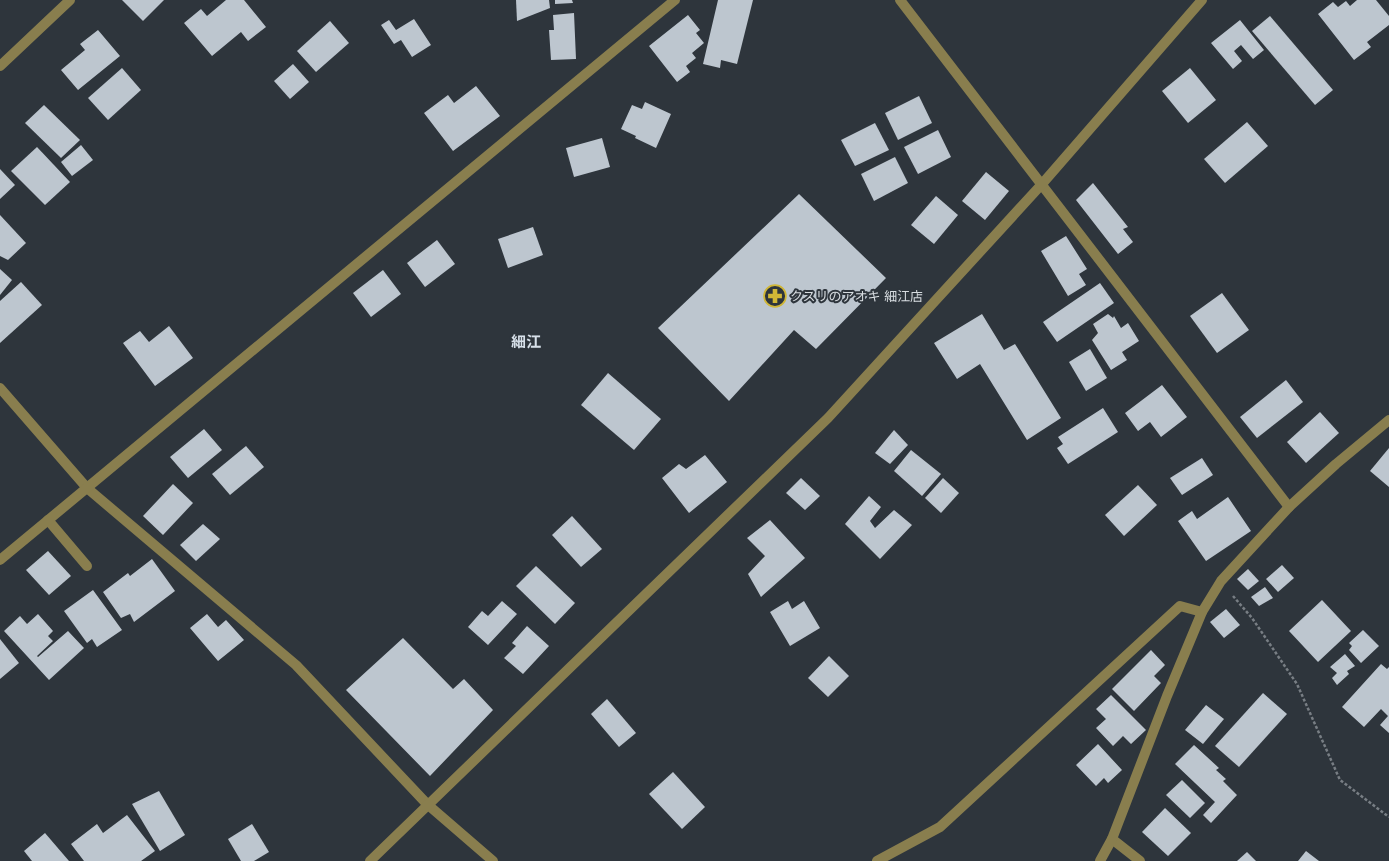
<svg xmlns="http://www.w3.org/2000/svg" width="1389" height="861" viewBox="0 0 1389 861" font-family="'Space Grotesk','Noto Sans JP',sans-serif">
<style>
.building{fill:#bdc6cf}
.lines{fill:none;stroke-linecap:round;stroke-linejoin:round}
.path{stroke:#787e84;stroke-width:2.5;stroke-dasharray:3 2;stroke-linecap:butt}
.minor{stroke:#897e4e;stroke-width:10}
.labels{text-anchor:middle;stroke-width:4;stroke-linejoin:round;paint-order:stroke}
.poi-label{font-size:13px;fill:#d7dce0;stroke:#2e353c;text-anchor:start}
.quarter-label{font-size:15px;font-weight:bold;fill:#d7e0e9;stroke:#2e353c}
</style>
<rect width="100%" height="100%" fill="#2e353c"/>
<g class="building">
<polygon points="122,0 164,0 143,21"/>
<polygon points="226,0 244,0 266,27 248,41 241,32 212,56 184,23 201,9 207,16"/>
<polygon points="516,0 549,0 550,8 517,21"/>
<polygon points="555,0 572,0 573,3 555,4"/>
<polygon points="718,0 753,0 737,64 721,60 720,68 703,64"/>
<polygon points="1357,0 1376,0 1389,16 1389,25 1367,42 1371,47 1354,60 1318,14 1333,2 1338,7 1346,1 1350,6"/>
<polygon points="574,13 576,59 551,60 549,30 554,30 553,15"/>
<polygon points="688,15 700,30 696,33 704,43 692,53 696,58 686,66 690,72 677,82 649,46"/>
<polygon points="1270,16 1333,90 1315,105 1252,31"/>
<polygon points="414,19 431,45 412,57 401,40 394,44 381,25 389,20 396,30"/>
<polygon points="1240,20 1264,50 1253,59 1241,45 1234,51 1242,61 1233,69 1211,43"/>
<polygon points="330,21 349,43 316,72 297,51"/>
<polygon points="98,30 120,56 78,90 61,70 85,50 80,44"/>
<polygon points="293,64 309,82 290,99 274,81"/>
<polygon points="122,68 141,90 108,120 88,98"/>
<polygon points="1190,68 1216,100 1188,123 1162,91"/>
<polygon points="476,86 500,116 453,151 424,113 448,95 454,103"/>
<polygon points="919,96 932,123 898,140 885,113"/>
<polygon points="645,102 671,114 656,148 635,138 636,136 621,129 632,105 642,109"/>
<polygon points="44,105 80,140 61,158 25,123"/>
<polygon points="1247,122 1268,146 1225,183 1204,159"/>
<polygon points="875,123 889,150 855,166 841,140"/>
<polygon points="938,130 951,157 918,174 904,147"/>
<polygon points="602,138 610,167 574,177 566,148"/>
<polygon points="81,145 93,160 72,176 61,162"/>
<polygon points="37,147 70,182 45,205 11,171"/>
<polygon points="895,157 908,183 874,201 861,174"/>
<polygon points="0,169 15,185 0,199"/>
<polygon points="986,172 1009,191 985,220 962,201"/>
<polygon points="1093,183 1128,227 1123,229 1133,242 1118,254 1076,200"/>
<polygon points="799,194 886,278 816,349 794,330 729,401 658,328"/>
<polygon points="936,196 958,215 934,244 911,225"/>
<polygon points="0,215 26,243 8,260 0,256"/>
<polygon points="533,227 543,255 508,268 498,239"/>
<polygon points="1066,236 1087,269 1079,274 1086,285 1068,296 1041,251"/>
<polygon points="437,240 455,264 425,287 407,263"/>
<polygon points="0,269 12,280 0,295"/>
<polygon points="383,270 401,294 371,317 353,293"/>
<polygon points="21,282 42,305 0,343 0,301"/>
<polygon points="1100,283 1114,303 1057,342 1043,322"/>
<polygon points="1222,293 1249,330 1217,353 1190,316"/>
<polygon points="982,314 1004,350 1015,344 1061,418 1027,440 980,364 957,379 934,343"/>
<polygon points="1108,314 1113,318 1114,316 1121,328 1128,323 1139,341 1122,352 1127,360 1111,370 1092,340 1098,333 1093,324"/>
<polygon points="169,326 193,358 155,386 123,343 140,331 149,342"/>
<polygon points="1090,349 1107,378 1086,391 1069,362"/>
<polygon points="608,373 661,419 634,450 581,405"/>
<polygon points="1286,380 1303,402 1257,438 1240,417"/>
<polygon points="1162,385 1187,417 1161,437 1150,422 1138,431 1125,413"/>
<polygon points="1103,408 1118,432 1068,464 1057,448 1063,444 1058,437"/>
<polygon points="1320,412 1339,433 1306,463 1287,442"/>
<polygon points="204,429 222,450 188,478 170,457"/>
<polygon points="894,430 908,445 890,464 875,453"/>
<polygon points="246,446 264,467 230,495 212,474"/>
<polygon points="1389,448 1389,487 1370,471"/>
<polygon points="911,450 941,474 922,496 894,471"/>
<polygon points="705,455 727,482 689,513 662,478 679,464 686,469"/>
<polygon points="1202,458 1213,475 1182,495 1170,478"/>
<polygon points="801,478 820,496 805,510 786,493"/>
<polygon points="943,478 959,493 941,513 925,498"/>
<polygon points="173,484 193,503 163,535 143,516"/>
<polygon points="1138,485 1157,505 1124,536 1105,515"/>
<polygon points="869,496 881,507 870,521 875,528 894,510 912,525 880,559 845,524"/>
<polygon points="1228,497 1251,531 1206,561 1178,521 1192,511 1197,519"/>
<polygon points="572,516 602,549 581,567 552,535"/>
<polygon points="770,520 805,558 761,597 748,574 765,556 747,538"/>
<polygon points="203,524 220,539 196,561 180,545"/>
<polygon points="48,551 71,576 49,595 26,570"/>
<polygon points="152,559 175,591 134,622 130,614 121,618 103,592 128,573 130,576"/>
<polygon points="1282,565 1294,578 1278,592 1266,579"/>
<polygon points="536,566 575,603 555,624 516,586"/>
<polygon points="1248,569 1259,581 1248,590 1237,579"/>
<polygon points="1265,587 1273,598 1259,606 1251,597"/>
<polygon points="93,590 122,630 97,647 92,639 87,643 64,611"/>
<polygon points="1322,600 1351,631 1318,662 1289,631"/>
<polygon points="502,601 517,614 488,645 468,627 482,611 488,616"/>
<polygon points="788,601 792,609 804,601 820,628 790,646 770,612"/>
<polygon points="1226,609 1240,625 1224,638 1210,622"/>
<polygon points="38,614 53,631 48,636 53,641 37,656 38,657 68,631 84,648 49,680 4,631 20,616 27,624"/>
<polygon points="207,614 218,627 226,620 244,640 218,661 190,628"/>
<polygon points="527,626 549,646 523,674 504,658 516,646 512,643"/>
<polygon points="1363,630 1379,646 1361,663 1349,650 1352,646 1349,643"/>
<polygon points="403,638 453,689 464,679 493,710 430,776 346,690"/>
<polygon points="0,639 19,663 0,679"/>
<polygon points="1151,650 1165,665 1154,676 1161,683 1134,711 1112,689"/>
<polygon points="1345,654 1355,666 1347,671 1349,674 1337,685 1332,678 1337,673 1330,667"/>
<polygon points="829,656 849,676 828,697 808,678"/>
<polygon points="1381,664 1387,669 1389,667 1389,733 1380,725 1388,716 1381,709 1364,727 1342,707"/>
<polygon points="1263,693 1287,714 1239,767 1215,746"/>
<polygon points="1111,695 1146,730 1131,744 1123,736 1113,746 1096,728 1106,719 1096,709"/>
<polygon points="607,699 636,733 619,747 591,714"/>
<polygon points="1206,705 1224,719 1203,744 1185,730"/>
<polygon points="1098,744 1122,770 1108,783 1104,778 1096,786 1076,765"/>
<polygon points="1194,745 1219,768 1216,770 1226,779 1223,781 1237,795 1211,823 1203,815 1215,802 1175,764"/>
<polygon points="673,772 705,807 682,829 649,794"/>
<polygon points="1182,780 1205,803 1190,818 1166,795"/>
<polygon points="159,791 185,835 160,851 132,804"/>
<polygon points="1165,808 1191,833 1168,856 1142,832"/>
<polygon points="127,815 155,851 141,861 84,861 71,844 97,824 103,833"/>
<polygon points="252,824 269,852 254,861 241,861 228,839"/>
<polygon points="45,833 69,861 32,861 24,851"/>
<polygon points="1306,851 1319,861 1298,861"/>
<polygon points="1247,852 1256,861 1237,861"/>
</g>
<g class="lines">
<polyline class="path" points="1233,596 1252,618 1297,684 1340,780 1389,817"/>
<g class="minor">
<polyline points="900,0 1289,507"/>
<polyline points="0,66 70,0"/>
<polyline points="0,388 87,488 296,665 427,804 493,861"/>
<polyline points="48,520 87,566"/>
<polyline points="0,560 675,0"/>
<polyline points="1112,839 1140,861"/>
<polyline points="370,861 828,418 1042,184 1202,0"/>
<polyline points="877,861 940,827 1180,606 1202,612"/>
<polyline points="1100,861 1112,839 1167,696 1202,612 1221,581 1289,507 1336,464 1389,420"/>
</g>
</g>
<defs>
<g id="pharmacy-ring" transform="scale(1.15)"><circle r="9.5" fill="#2e353c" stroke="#d1b736" stroke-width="1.5"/><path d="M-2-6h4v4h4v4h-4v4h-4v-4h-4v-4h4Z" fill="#d1b736"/></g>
</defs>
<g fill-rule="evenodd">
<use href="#pharmacy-ring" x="775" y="296"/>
</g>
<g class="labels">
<g class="poi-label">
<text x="790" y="301">クスリのアオキ 細江店</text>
</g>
<g class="quarter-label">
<text x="526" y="347">細江</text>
</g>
</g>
</svg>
